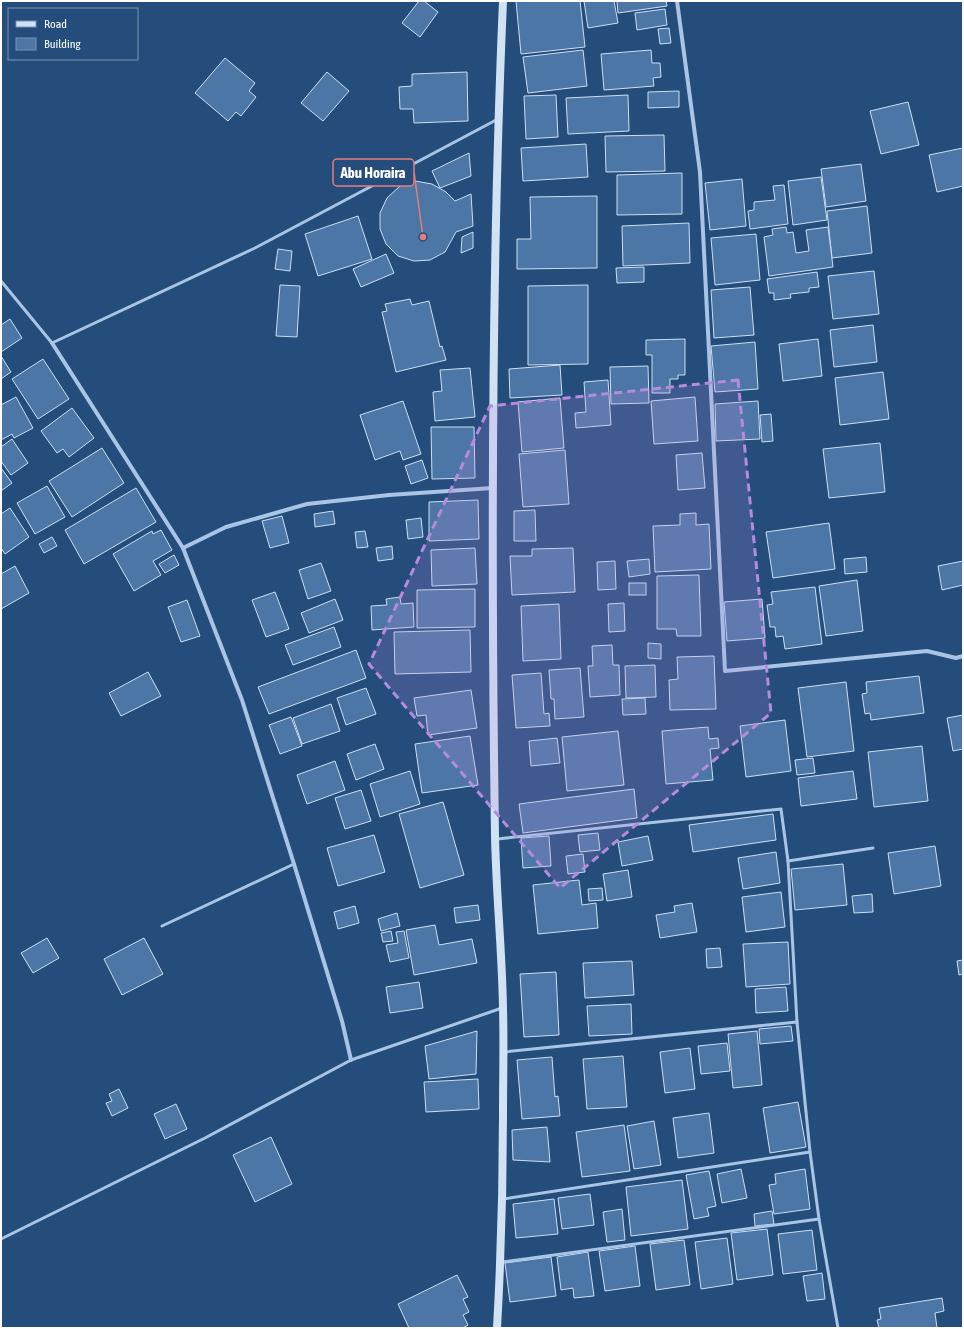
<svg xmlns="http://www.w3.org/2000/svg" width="964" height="1329" viewBox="0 0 964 1329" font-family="'Asap Condensed',sans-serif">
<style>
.building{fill:#4c76a5;stroke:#cbdff4}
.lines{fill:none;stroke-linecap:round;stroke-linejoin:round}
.lane{stroke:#a8c5e5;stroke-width:3}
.street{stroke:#a8c5e5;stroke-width:4}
.secondary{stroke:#d1e2f5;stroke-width:8}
.marked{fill:#b68bdc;fill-opacity:0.2;stroke:#b68bdc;stroke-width:3;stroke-dasharray:8 5;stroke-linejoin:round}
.leader{fill:none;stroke:#e67e7e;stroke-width:1.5}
.callout-dot{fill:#e67e7e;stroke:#244d7c;stroke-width:1.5}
.callout{fill:#244d7c;stroke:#e67e7e;stroke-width:1.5}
.callout-label{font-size:15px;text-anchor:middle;font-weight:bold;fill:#fff}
</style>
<rect width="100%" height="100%" fill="#244d7c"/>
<g class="building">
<polygon points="419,1 424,1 438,12 420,37 402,23"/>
<polygon points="516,1 580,1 585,47 521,54"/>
<polygon points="584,1 614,1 618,23 588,28"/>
<polygon points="617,1 666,1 667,6 618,13"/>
<polygon points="665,9 667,25 637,30 635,13"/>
<polygon points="669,28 671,43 660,44 658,29"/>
<polygon points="583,50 587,86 528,93 523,57"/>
<polygon points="651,50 652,63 660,63 661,77 653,78 654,86 604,90 601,54"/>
<polygon points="225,58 255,83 249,91 256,97 241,116 236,112 228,121 195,93"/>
<polygon points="327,72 349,91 323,121 301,103"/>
<polygon points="467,72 468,121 414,123 413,109 400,109 399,87 412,86 412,74"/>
<polygon points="679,91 679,107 648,108 648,92"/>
<polygon points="556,95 558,137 526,139 524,96"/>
<polygon points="628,95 629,131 568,134 566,98"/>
<polygon points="908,102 919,145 881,154 870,111"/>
<polygon points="664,135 665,171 606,172 605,136"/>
<polygon points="586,144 588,177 523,181 521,148"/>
<polygon points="963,148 963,186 937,192 929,155"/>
<polygon points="469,153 471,176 440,188 432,171"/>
<polygon points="861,164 866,201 826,207 821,169"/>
<polygon points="682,173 682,214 617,215 617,175"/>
<polygon points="821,177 827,220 793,225 788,181"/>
<polygon points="742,179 746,226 710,230 705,183"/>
<polygon points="415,181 432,184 446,192 455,201 471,194 473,226 456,232 445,252 430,260 414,261 398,256 386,244 380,229 380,213 387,198 400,186"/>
<polygon points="784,185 788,224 750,229 748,211 754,210 754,202 775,200 773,186"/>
<polygon points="597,196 597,268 517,269 517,239 531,239 530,197"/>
<polygon points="867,206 872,253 832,258 827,211"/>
<polygon points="358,216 372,259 318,276 305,234"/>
<polygon points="689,223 690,263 623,266 622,226"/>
<polygon points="786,227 787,233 793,232 796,253 809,251 806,230 828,227 833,267 769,276 764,237 773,235 772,229"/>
<polygon points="473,232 473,248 461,253 462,237"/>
<polygon points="756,234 760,280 715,285 711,238"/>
<polygon points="278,249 292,251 290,271 275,269"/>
<polygon points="386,254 394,273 361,287 353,269"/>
<polygon points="644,267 644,282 617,283 616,268"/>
<polygon points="874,271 879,314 833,319 828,276"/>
<polygon points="817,272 819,287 809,288 809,292 790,294 791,298 774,300 774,293 769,293 767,279"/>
<polygon points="280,285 300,286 297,337 276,336"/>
<polygon points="588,285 588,364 528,365 528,286"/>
<polygon points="750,287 754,335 714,338 711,290"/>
<polygon points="410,299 412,305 429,301 440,347 442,346 446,360 396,372 382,312 387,311 385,304"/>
<polygon points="10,319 22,338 1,352 1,325"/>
<polygon points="873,325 877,362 834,367 830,330"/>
<polygon points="685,339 685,375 678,375 678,379 670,379 670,393 652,393 652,355 646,355 646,340"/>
<polygon points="818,339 822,376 783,381 779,344"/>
<polygon points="755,342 758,389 715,392 711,346"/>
<polygon points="1,356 11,372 1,379"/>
<polygon points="43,359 69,399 38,419 12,379"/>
<polygon points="560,365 562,395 510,398 509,369"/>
<polygon points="648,366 649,403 611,404 610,367"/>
<polygon points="470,368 475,417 435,421 433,392 442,391 440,370"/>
<polygon points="883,372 889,419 840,425 835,378"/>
<polygon points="608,380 611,425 576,428 575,413 586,412 584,382"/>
<polygon points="16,397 33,428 14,438 12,434 1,440 1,405"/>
<polygon points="695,397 698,441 654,444 651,401"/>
<polygon points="560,398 564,448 522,452 518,402"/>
<polygon points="403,401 421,454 403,460 400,451 375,460 360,415"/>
<polygon points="758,401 760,439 716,441 715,404"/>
<polygon points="72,408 94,438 69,457 63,449 57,453 41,431"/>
<polygon points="771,414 773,441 762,442 760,415"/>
<polygon points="431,427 474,427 475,478 432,479"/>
<polygon points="12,439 28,463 11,475 1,461 1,447"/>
<polygon points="880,443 885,492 829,498 823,449"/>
<polygon points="102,448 124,483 72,517 49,481"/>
<polygon points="565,450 569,504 523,507 519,454"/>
<polygon points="702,453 705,488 678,490 676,455"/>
<polygon points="422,460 428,478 411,484 405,466"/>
<polygon points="1,468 12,483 1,491"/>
<polygon points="47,486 65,517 35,534 17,503"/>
<polygon points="136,488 156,522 84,564 65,530"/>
<polygon points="478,500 479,539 429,541 429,502"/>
<polygon points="10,508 29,537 5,554 1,548 1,514"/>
<polygon points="535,510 536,541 514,541 514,511"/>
<polygon points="333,511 335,524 315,527 314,514"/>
<polygon points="696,513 696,525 709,524 711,569 655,572 653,526 680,525 680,514"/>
<polygon points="282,516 289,543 270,548 262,521"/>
<polygon points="421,518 423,537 408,539 406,520"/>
<polygon points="829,523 835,569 773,578 766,532"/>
<polygon points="161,530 172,550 153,561 161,575 134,591 113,554 152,531 153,534"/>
<polygon points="365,531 368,547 357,548 355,532"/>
<polygon points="52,537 57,546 44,553 39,544"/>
<polygon points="392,546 393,559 378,561 376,548"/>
<polygon points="475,548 477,584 432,586 431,550"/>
<polygon points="573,548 575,592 512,595 510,556 532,556 532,549"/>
<polygon points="174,555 179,565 165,573 159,564"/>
<polygon points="866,557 867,572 845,574 844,559"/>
<polygon points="649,559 650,574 629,577 627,561"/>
<polygon points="615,561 616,589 598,590 597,562"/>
<polygon points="963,561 963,585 942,590 938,566"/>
<polygon points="321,563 331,591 308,599 299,570"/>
<polygon points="15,566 29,593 1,609 1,574"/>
<polygon points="699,575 701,636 677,636 676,629 657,629 657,576"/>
<polygon points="857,580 863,631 826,636 819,586"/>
<rect x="629" y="583" width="17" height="12"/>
<polygon points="815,587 822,644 785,649 783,636 776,637 775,627 770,627 767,605 773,604 771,592"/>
<polygon points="475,589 475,627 417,628 417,590"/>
<polygon points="275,592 289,629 266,637 252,600"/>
<polygon points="400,597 401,604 413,603 414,627 372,630 371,606 387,605 386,599"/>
<polygon points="335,599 343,620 309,633 301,613"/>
<polygon points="762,599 765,638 727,641 724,602"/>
<polygon points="187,600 200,636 181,642 168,607"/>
<polygon points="624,603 625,631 609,632 608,604"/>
<polygon points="559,604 561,659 523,661 521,606"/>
<polygon points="334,627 341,647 293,665 285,645"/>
<polygon points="470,630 471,672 395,674 394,632"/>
<polygon points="648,643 661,644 661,659 648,658"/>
<polygon points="612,645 613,665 619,665 620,695 590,697 588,666 593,666 592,646"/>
<polygon points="356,650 366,678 269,714 258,687"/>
<polygon points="714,656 716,709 670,710 669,680 678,679 677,657"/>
<polygon points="655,665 656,697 626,698 625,666"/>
<polygon points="580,668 584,717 555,719 554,699 551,699 549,670"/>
<polygon points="148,672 161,696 121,716 109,693"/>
<polygon points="541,673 544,714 549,713 550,726 516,728 512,675"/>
<polygon points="919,676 924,713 871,720 870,713 865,714 862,694 867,693 866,682"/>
<polygon points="846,682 854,751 807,757 798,688"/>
<polygon points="366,688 376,714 346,725 337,698"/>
<polygon points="471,690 477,728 428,735 426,715 417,716 414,698"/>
<polygon points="645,698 646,714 623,715 622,699"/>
<polygon points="331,704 340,731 302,744 293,718"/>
<polygon points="963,715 963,749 953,751 947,718"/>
<polygon points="291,717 302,746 280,754 269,725"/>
<polygon points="785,720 791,771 746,777 740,726"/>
<polygon points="708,727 709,739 718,738 719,748 710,749 713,780 666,784 662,731"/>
<polygon points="618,731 624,785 567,791 562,737"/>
<polygon points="470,736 478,785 422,793 415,744"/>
<polygon points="557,738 560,763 531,766 529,741"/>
<polygon points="375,744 384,769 356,780 347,754"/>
<polygon points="922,746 928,801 874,807 868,752"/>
<polygon points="813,758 815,773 797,775 795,760"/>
<polygon points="335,761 345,790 307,804 297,775"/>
<polygon points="410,771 420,804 380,817 370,784"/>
<polygon points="853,771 857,799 801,806 798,778"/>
<polygon points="634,789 637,818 523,833 519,804"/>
<polygon points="361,790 371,821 345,829 335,798"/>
<polygon points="443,802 464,875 420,888 399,814"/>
<polygon points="773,814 776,840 693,852 689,825"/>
<polygon points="598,833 600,850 580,852 578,835"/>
<polygon points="374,835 385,872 338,886 327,848"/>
<polygon points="549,836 551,866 523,868 521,838"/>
<polygon points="648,836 653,860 622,866 618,842"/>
<polygon points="935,846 941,886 894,894 888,853"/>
<polygon points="776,852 780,883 743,889 738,858"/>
<polygon points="583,854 585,872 568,874 566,856"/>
<polygon points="843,864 847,905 795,910 791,869"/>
<polygon points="628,870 632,897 607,901 603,874"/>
<polygon points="579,880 582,905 596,903 598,928 538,934 533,885"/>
<polygon points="602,888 603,900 589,901 588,889"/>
<polygon points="781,892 785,927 746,932 742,897"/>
<polygon points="872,894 873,912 854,913 852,896"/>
<polygon points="692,903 697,932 660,938 656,915 675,912 674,906"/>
<polygon points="478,905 480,920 456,923 454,908"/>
<polygon points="355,906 359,923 338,929 334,912"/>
<polygon points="397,913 400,926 381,931 378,919"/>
<polygon points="435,925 439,945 472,939 477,963 414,975 406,930"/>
<polygon points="391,931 393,941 383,942 381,933"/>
<polygon points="404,931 409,958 390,962 386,945 398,943 396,932"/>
<polygon points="47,938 59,958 33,973 21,953"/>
<polygon points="144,938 163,974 122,995 104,959"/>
<polygon points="788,942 790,984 746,987 743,944"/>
<polygon points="720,948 722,967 707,968 706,949"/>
<polygon points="963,960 963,974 959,975 957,961"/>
<polygon points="632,961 634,995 585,998 583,963"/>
<polygon points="556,972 559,1035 524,1037 520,974"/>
<polygon points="419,982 423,1008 390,1013 386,987"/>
<polygon points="786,987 788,1011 756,1013 755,989"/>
<polygon points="631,1004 632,1034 589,1036 587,1006"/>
<polygon points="791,1026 793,1041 760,1044 759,1029"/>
<polygon points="477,1031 476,1074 429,1079 425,1046"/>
<polygon points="757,1031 762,1085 733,1088 728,1034"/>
<polygon points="727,1043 730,1071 701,1074 698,1046"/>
<polygon points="690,1048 695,1089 665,1093 660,1052"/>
<polygon points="623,1056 627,1107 587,1109 583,1059"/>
<polygon points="552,1057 555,1097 558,1096 560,1116 522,1119 517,1060"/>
<polygon points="478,1079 479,1109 426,1112 424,1082"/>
<polygon points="119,1089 128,1108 112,1116 106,1103 112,1101 109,1094"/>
<polygon points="798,1102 806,1147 770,1153 763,1108"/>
<polygon points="176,1104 187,1129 165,1139 154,1114"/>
<polygon points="709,1113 714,1153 678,1158 673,1118"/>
<polygon points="654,1121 661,1165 634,1169 627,1126"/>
<polygon points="624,1125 630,1171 582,1177 576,1132"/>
<polygon points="547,1127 550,1162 513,1160 512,1130"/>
<polygon points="271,1137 292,1184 255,1202 233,1155"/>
<polygon points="741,1169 747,1198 722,1203 717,1174"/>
<polygon points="805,1169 810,1209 774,1214 769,1185 776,1184 775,1174"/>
<polygon points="709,1171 716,1206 707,1208 709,1216 694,1219 686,1175"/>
<polygon points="682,1180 688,1229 631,1236 626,1187"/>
<polygon points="590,1194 594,1225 562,1229 558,1198"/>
<polygon points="554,1199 558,1234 516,1238 513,1204"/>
<polygon points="622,1209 625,1240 607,1242 603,1212"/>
<polygon points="772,1211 774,1224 755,1226 754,1214"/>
<polygon points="767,1229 773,1275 737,1280 731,1233"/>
<polygon points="812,1230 817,1270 783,1274 778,1234"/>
<polygon points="727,1238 733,1284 701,1289 695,1242"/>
<polygon points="684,1240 690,1285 656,1290 650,1244"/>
<polygon points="635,1246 640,1286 605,1291 599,1251"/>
<polygon points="588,1252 594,1296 574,1298 573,1288 561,1290 557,1257"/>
<polygon points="551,1257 556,1296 510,1302 505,1263"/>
<polygon points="822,1273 825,1299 807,1301 803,1276"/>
<polygon points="457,1275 468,1297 463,1299 469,1312 463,1315 468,1325 463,1328 409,1328 398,1304"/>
<polygon points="942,1298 944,1311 935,1313 937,1328 879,1328 877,1320 881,1319 879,1308"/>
</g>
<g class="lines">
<g class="lane">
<polyline points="1,281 52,343 255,248 498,119"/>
<polyline points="497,839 781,809 788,861 797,1022 810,1152 819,1219 838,1328"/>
<polyline points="788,861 873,848"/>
<polyline points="162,926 294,864"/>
<polyline points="504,1052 797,1022"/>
<polyline points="503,1199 810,1152"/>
<polyline points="1,1239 205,1138 351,1060 502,1008"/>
<polyline points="502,1262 819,1219"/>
</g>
<g class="street">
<polyline points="677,1 700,172 725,671 927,651 956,658 963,656"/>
<polyline points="52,343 183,548 242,700 294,864 342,1021 351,1060"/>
<polyline points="183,548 226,527 307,504 389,495 493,488"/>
</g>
<path class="secondary" d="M 497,1328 C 501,1257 503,1186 503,1115 C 503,1079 504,1044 503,1008 C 502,950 496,892 495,835 C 491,557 491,279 503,1"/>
</g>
<path class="marked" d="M 738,380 L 771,713 L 560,888 L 369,664 L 490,406 Z"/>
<path class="leader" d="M423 237L414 172"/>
<circle class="callout-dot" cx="423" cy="237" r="4"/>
<rect class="callout" x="333" y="159" width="81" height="27" rx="4"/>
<g class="callout-label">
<text x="373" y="178">Abu Horaira</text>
</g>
<rect width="964" height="1329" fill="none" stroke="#ffffff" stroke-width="4"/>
<rect x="8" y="8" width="130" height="52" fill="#244d7c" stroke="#7c94b0"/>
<rect x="16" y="21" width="20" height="6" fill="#d1e2f5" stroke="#7c94b0"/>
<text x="44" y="28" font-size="12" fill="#ffffff">Road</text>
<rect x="16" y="38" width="20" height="12" fill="#4c76a5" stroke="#7c94b0"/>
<text x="44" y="48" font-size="12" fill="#ffffff">Building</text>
</svg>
